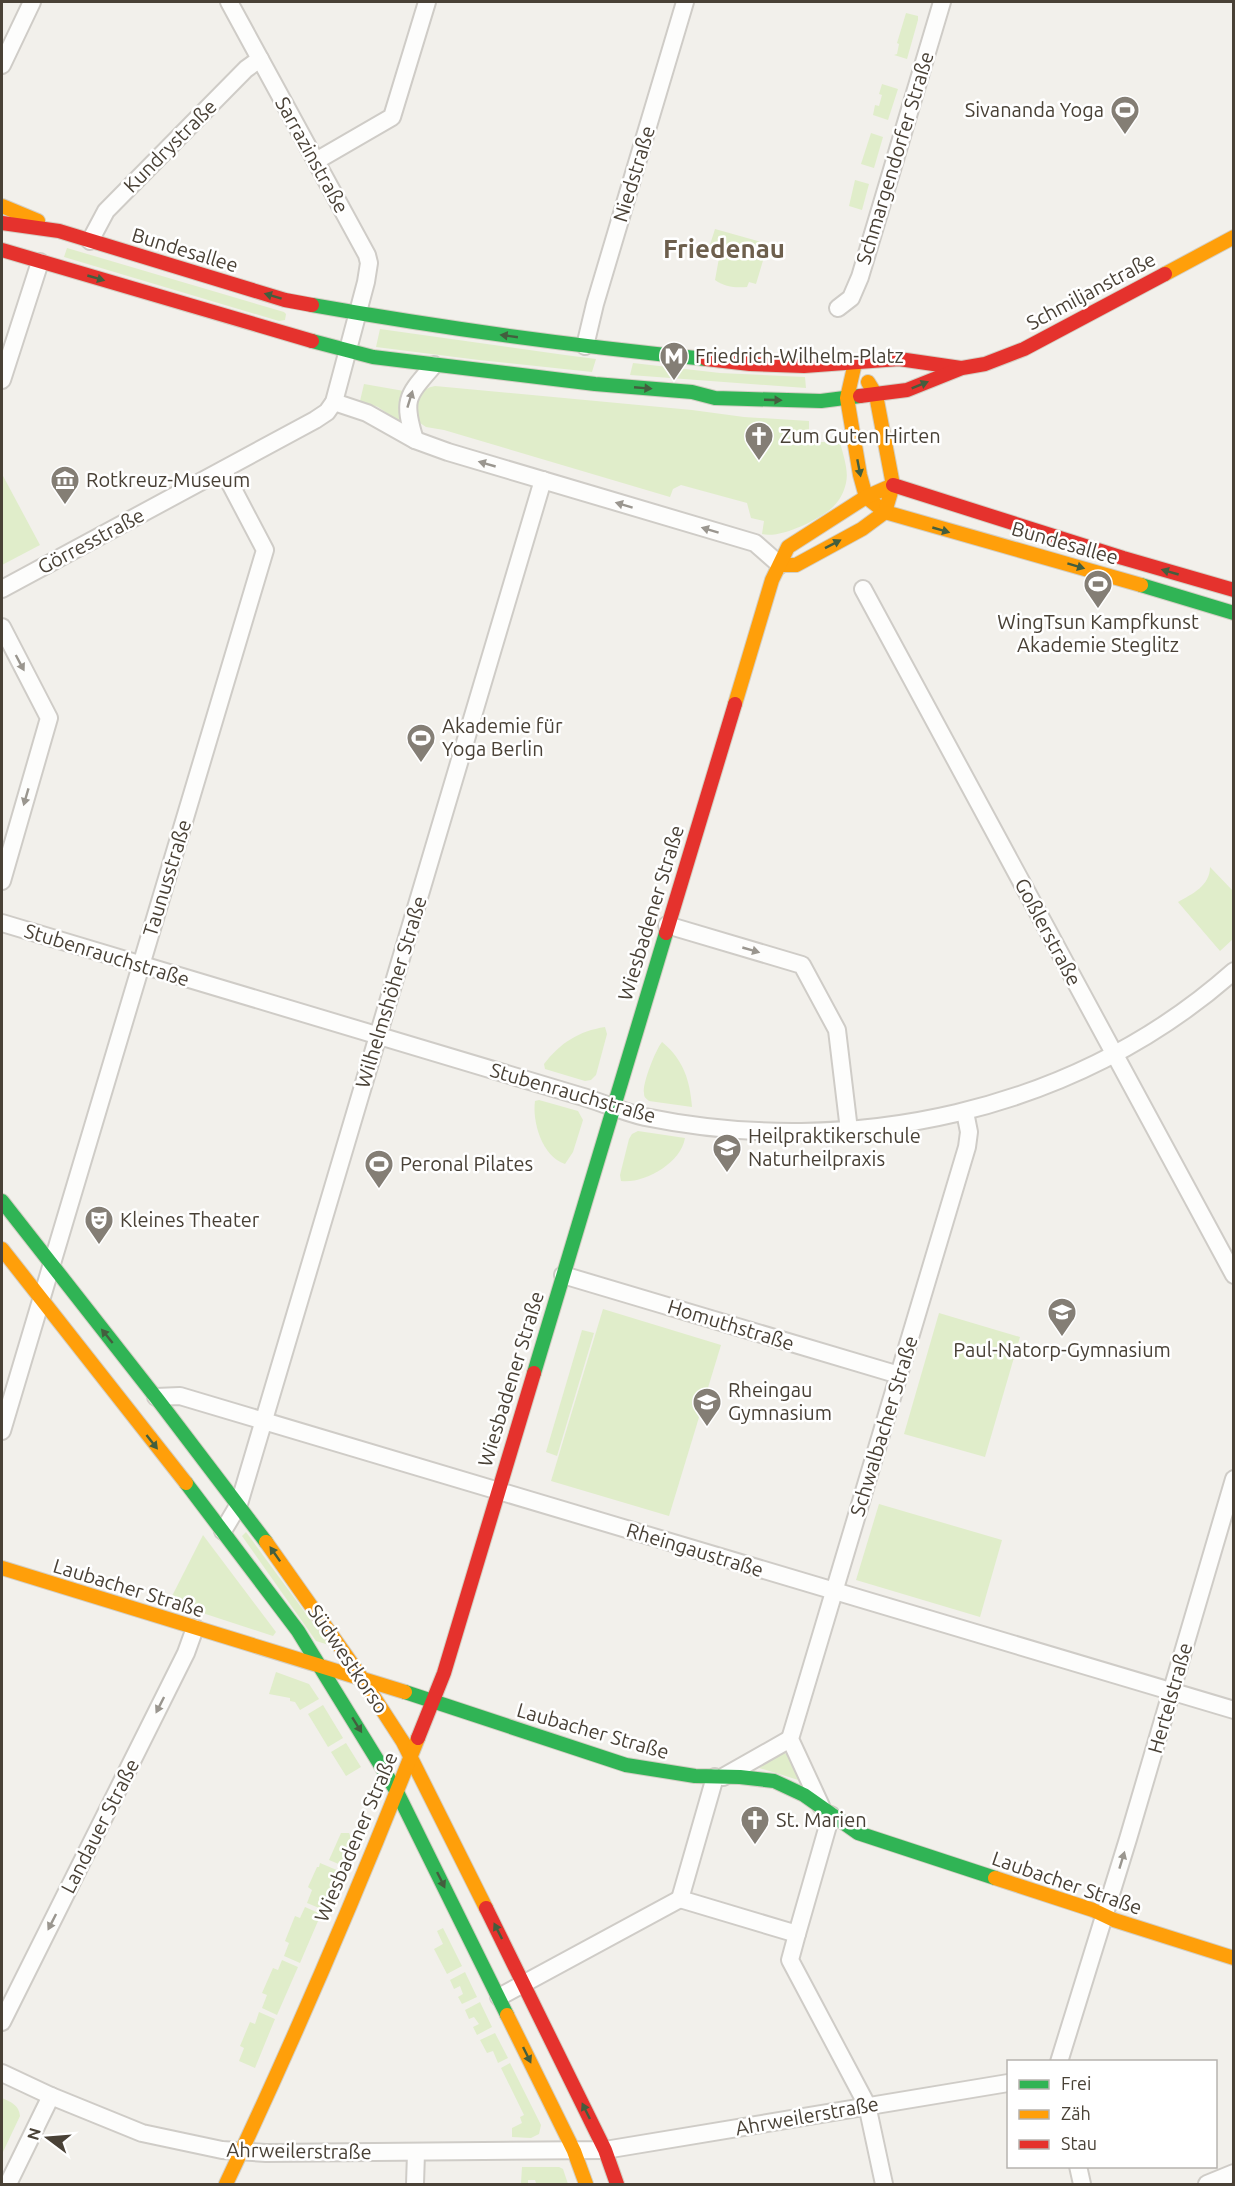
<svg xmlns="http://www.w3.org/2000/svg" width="1235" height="2186" viewBox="0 0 1235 2186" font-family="Ubuntu,sans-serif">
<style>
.green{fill:#e0edca}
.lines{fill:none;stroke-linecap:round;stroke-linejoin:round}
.street-casing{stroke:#cfccc7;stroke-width:20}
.fast-casing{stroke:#d3cec3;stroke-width:16}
.slow-casing{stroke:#d3cec3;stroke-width:16}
.jam-casing{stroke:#d3cec3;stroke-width:16}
.street{stroke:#fdfdfc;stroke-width:16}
.fast{stroke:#30b455;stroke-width:14}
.slow{stroke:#ff9f0a;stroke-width:14}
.jam{stroke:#e5322d;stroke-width:14}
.oneway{fill:#435e3e}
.oneway2{fill:#9a968f}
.labels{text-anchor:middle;stroke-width:5;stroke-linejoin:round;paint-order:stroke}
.poi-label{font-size:20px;fill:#494136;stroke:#fff;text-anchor:start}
.street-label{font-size:20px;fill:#494136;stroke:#fff}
.district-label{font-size:26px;font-weight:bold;fill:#6d5f4d;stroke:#fff}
</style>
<rect width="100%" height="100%" fill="#f2f0eb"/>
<g class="green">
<polygon points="906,13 918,16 918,20 907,59 894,55 897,54 899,44 897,43"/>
<polygon points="882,84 898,89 888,120 873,115 875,105 879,106 882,95 879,94"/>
<polygon points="871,133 883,137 874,168 861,164"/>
<polygon points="855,180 869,184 862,210 849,206"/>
<path d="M 715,229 L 768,244 L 756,284 L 749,282 L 747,287 C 735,288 725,287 715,280 L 719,258 L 707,254 Z"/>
<polygon points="67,248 284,312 286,314 285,320 279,321 64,257"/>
<polygon points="380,329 565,355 596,359 592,372 479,360 376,347"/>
<polygon points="633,363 720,373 805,377 806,388 630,375"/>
<polygon points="364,384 404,391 400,405 401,423 378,407 360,401"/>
<path d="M 435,386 L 692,410 L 744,417 L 809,421 L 809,442 L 840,442 C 843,455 849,470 846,483 C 844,492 840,500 833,507 C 819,520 780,539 762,534 L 764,521 L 751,518 L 747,503 L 681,485 L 673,489 L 670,497 L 444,430 L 426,427 L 417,421 C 412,404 415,390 435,386 Z"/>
<polygon points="2,474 40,545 2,565"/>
<path d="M 1210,867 L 1233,891 L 1233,939 L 1220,951 L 1178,902 C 1192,894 1210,886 1210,867 Z"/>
<path d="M 605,1027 L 607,1034 L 596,1075 L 591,1080 L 585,1081 L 545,1069 L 544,1064 C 560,1043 579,1031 605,1027 Z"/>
<path d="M 662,1042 C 683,1059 690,1080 692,1107 L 649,1101 C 646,1098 644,1098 644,1093 C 642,1084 656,1049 662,1042 Z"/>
<path d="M 539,1100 L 578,1111 L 583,1120 L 573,1152 L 565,1164 C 542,1157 532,1121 535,1101 Z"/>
<path d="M 638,1131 L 685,1138 C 681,1163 644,1184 621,1181 L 620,1175 L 629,1139 L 632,1134 Z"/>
<polygon points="603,1309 721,1345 669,1516 551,1481"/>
<polygon points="939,1313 1020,1337 985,1457 904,1434"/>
<polygon points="582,1330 594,1333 557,1456 546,1452"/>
<polygon points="879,1504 1002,1540 980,1617 856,1580"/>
<polygon points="246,1532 329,1645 316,1641 242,1536"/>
<polygon points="203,1535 276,1632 273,1636 169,1602"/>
<polygon points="276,1672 309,1684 319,1699 300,1710 295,1702 290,1701 290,1698 269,1694"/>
<polygon points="323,1705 343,1738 328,1747 308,1714"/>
<polygon points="346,1743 361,1767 346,1776 331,1752"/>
<polygon points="782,1752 789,1755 805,1782 756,1767"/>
<polygon points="341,1833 349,1833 352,1840 341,1865 329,1860"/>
<polygon points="320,1863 339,1871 324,1906 319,1908 307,1903 312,1890 308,1887 317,1867 319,1867"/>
<polygon points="305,1907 321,1914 300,1963 284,1956 289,1943 285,1941 295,1916 300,1918"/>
<polygon points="443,1928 462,1966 447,1974 434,1949 443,1944 437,1931"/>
<polygon points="282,1960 298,1967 277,2015 262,2008 267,1995 262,1993 273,1968 278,1970"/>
<polygon points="465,1972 477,1997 462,2004 458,1997 463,1994 460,1986 454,1989 450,1980"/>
<polygon points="480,2002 492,2027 477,2035 473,2027 479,2024 474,2017 469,2019 465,2010"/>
<polygon points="259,2012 275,2019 255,2068 239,2061 244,2048 240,2046 250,2022 255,2024"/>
<polygon points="495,2033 508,2058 498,2063 493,2051 487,2053 480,2040"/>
<polygon points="510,2063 541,2125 539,2134 531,2138 512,2137 512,2128 522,2123 520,2117 524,2115 501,2068"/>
<path d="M 2,2098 C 11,2102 19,2105 20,2116 L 2,2154 Z"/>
<polygon points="522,2167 559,2167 563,2169 568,2184 536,2183 535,2180 528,2180 528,2184 521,2183"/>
</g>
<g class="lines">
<g class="street-casing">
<g id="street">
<polyline points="2,65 32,2"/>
<polyline points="316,161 392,117 427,2"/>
<polyline points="90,241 106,211 246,69 260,59"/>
<polyline points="838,308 851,298 860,277 942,2"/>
<polyline points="585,346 595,304 685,2"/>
<polyline points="2,380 40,262"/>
<polyline points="334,402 367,413 415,440 448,452 755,543 780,565"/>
<path d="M 415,440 C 402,399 407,396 434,365"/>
<polyline points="2,589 315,420 327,412 334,402 366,282 369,263 367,255 229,2"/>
<polyline points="863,589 1234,1275"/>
<polyline points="2,627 49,718 2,881"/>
<path d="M 2,923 L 580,1096 C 601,1102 623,1112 645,1117 C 851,1159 1074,1113 1234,971"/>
<polyline points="667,925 802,965 837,1030 849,1130"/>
<polyline points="563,1275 899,1375"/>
<polyline points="156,1397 180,1396 1234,1710"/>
<polyline points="2,1431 265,550 223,470"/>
<polyline points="223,1531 239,1504 543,480"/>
<polyline points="715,1777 680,1899 797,1934 831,1815"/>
<polyline points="723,1777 790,1739"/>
<polyline points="821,1806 790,1739 967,1147 969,1132 965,1112"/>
<polyline points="797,1934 790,1960 867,2105 884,2184"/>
<polyline points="499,1997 680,1899"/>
<polyline points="2,2022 186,1653 195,1628"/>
<polyline points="1059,2062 1128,1839 1234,1479"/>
<polyline points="2,2073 51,2096 142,2133 222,2150 266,2153 605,2150 1008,2083"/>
<polyline points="1078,2166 1082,2184"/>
<polyline points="8,2184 51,2096"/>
<polyline points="415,2184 416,2153"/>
<polyline points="1207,2184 1234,2173"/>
</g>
</g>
<g class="fast-casing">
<g id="fast">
<path d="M 312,305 C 442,328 574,346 706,359"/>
<polyline points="312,341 373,357 595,384 692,392 715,398 821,401 860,396"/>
<polyline points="1141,585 1234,613"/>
<polyline points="2,1201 158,1400 266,1542"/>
<polyline points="534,1373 666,933"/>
<polyline points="186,1483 298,1631 397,1792 507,2015"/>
<polyline points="405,1692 626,1765 695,1776 740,1777 774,1781 804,1795 858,1833 995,1878"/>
</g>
</g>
<g class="slow-casing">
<g id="slow">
<polyline points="2,206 38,221"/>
<polyline points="1165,274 1234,237"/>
<polyline points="855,363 847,398 860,475 866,497 885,512 1141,585"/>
<polyline points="780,565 796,565 862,529 885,512 893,485 876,395 868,382"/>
<polyline points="735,704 772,580 788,547 866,497 893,485"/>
<polyline points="2,1249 186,1483"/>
<polyline points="266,1542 357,1671 403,1742 486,1908"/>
<polyline points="2,1568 405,1692"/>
<polyline points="995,1878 1093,1910 1114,1920 1234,1958"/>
<polyline points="507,2015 574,2151 586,2184"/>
<path d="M 226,2184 C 295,2038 359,1888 418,1738"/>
</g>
</g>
<g class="jam-casing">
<g id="jam">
<polyline points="2,223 59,231 285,300 312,305"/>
<polyline points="2,250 312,341"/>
<polyline points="706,359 750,364 804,366 899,359 961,368"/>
<polyline points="860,396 907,390 962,368 985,364 1024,349 1165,274"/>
<polyline points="893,485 1123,558 1234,590"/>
<polyline points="666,933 735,704"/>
<polyline points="418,1738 444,1673 534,1373"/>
<polyline points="486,1908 605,2150 617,2184"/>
</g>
</g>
<use href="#street" class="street"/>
<use href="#fast" class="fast"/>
<use href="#slow" class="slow"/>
<use href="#jam" class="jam"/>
</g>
<defs><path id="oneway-solid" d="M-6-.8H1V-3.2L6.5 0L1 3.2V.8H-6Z" transform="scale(1.5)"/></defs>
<g class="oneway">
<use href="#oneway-solid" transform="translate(96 278) rotate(16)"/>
<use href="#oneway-solid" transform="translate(273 296) rotate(-163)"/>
<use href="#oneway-solid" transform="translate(509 336) rotate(-172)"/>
<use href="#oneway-solid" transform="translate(920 385) rotate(-22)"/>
<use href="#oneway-solid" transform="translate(643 388) rotate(5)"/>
<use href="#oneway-solid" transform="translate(773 400) rotate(2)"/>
<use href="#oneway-solid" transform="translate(859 468) rotate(79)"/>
<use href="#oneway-solid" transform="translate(941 530) rotate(16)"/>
<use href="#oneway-solid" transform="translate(833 544) rotate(-27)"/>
<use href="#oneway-solid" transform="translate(1076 566) rotate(17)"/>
<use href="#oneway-solid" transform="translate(1170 572) rotate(-164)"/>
<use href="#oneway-solid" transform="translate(107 1336) rotate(-129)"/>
<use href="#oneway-solid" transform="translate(152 1442) rotate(52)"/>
<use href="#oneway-solid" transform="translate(275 1554) rotate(-125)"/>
<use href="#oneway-solid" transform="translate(357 1725) rotate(58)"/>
<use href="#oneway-solid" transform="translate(441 1880) rotate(64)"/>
<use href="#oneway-solid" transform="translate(498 1931) rotate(-117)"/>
<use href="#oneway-solid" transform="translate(527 2055) rotate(64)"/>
<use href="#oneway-solid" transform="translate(586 2111) rotate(-116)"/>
</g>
<g class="oneway2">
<use href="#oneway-solid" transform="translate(410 399) rotate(-73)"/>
<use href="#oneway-solid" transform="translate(487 464) rotate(-164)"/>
<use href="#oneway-solid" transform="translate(624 505) rotate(-163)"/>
<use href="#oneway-solid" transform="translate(710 530) rotate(-163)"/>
<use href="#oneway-solid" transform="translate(20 663) rotate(62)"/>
<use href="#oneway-solid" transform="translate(26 797) rotate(106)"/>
<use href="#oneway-solid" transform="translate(751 950) rotate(16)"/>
<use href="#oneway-solid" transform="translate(160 1705) rotate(117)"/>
<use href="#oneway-solid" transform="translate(1122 1860) rotate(-73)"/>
<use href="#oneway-solid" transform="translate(52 1922) rotate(117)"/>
</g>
<defs>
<g id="stadium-pin" transform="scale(1.5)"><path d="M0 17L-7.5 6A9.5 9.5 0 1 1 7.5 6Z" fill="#847e75" stroke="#fff"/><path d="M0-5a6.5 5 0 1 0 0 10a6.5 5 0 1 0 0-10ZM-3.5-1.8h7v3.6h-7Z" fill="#fff"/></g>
<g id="metro-pin" transform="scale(1.5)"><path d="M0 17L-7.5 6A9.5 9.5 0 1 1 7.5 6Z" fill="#847e75" stroke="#fff"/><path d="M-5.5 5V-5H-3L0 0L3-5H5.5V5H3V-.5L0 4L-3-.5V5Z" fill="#fff"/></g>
<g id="church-pin" transform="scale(1.5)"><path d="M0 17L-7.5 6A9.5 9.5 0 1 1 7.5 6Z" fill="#847e75" stroke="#fff"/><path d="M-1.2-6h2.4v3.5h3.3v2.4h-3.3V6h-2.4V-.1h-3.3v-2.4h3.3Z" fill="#fff"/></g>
<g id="museum-pin" transform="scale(1.5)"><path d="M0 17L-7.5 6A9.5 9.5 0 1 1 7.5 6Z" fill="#847e75" stroke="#fff"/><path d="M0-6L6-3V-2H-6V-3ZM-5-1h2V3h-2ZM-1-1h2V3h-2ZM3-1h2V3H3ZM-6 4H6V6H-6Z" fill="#fff"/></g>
<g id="university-pin" transform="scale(1.5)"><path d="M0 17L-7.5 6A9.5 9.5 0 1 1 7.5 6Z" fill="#847e75" stroke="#fff"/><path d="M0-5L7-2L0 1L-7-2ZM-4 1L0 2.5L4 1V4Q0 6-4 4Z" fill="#fff"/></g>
<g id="theatre-pin" transform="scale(1.5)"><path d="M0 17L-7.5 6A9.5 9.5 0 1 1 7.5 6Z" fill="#847e75" stroke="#fff"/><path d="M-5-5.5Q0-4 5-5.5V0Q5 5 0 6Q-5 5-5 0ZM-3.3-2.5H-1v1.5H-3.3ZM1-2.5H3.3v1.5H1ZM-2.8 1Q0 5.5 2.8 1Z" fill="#fff"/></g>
<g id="school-pin" transform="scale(1.5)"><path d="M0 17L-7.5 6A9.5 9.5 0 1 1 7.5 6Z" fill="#847e75" stroke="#fff"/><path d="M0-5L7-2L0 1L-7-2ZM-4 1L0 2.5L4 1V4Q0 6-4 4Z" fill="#fff"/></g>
</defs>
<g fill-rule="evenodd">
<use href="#stadium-pin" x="1125" y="110"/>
<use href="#metro-pin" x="674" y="356"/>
<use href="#church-pin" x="759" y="436"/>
<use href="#museum-pin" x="65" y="480"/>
<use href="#stadium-pin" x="1098" y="584"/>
<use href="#stadium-pin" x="421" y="738"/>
<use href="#university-pin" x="727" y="1148"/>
<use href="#stadium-pin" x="379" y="1164"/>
<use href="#theatre-pin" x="99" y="1220"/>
<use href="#school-pin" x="1062" y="1312"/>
<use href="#school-pin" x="707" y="1402"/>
<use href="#church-pin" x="755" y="1820"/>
</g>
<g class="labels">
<g class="poi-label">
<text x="1104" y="117" text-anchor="end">Sivananda Yoga</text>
<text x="695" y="363">Friedrich-Wilhelm-Platz</text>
<text x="780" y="443">Zum Guten Hirten</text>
<text x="86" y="487">Rotkreuz-Museum</text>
<text x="1098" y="629" text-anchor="middle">WingTsun Kampfkunst<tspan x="1098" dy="23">Akademie Steglitz</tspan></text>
<text x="442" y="733">Akademie für<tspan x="442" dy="23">Yoga Berlin</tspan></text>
<text x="748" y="1143">Heilpraktikerschule<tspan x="748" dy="23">Naturheilpraxis</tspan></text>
<text x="400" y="1171">Peronal Pilates</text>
<text x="120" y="1227">Kleines Theater</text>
<text x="1062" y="1357" text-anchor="middle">Paul-Natorp-Gymnasium</text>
<text x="728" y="1397">Rheingau<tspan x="728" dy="23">Gymnasium</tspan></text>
<text x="776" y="1827">St. Marien</text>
</g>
<g class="street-label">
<text transform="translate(170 146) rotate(-45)" y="7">Kundrystraße</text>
<text transform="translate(312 155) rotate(61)" y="7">Sarrazinstraße</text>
<text transform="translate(895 158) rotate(-73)" y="7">Schmargendorfer Straße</text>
<text transform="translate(634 174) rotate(-73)" y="7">Niedstraße</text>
<text transform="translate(185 250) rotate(17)" y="7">Bundesallee</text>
<text transform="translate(1091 291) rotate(-28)" y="7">Schmiljanstraße</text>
<text transform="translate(91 541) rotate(-28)" y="7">Görresstraße</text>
<text transform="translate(1065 543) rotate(16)" y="7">Bundesallee</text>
<text transform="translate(167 878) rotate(-73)" y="7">Taunusstraße</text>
<text transform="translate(651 913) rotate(-73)" y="7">Wiesbadener Straße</text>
<text transform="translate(1048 932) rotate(62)" y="7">Goßlerstraße</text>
<text transform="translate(107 955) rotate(17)" y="7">Stubenrauchstraße</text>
<text transform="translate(391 992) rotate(-73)" y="7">Wilhelmshöher Straße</text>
<text transform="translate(573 1093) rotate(16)" y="7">Stubenrauchstraße</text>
<text transform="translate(731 1325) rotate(17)" y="7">Homuthstraße</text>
<text transform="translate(511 1379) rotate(-73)" y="7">Wiesbadener Straße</text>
<text transform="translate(884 1426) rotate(-73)" y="7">Schwalbacher Straße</text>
<text transform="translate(695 1550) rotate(17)" y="7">Rheingaustraße</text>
<text transform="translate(129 1588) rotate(17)" y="7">Laubacher Straße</text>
<text transform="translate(348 1659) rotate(56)" y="7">Südwestkorso</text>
<text transform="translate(1170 1698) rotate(-74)" y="7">Hertelstraße</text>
<text transform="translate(593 1731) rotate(16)" y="7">Laubacher Straße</text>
<text transform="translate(100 1826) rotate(-63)" y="7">Landauer Straße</text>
<text transform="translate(356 1837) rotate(-67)" y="7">Wiesbadener Straße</text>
<text transform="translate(1067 1883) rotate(19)" y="7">Laubacher Straße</text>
<text transform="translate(807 2116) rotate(-10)" y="7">Ahrweilerstraße</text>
<text transform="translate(299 2151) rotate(1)" y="7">Ahrweilerstraße</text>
</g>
<g class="district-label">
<text x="724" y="258">Friedenau</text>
</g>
</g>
<rect width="1235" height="2186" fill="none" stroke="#494136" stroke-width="6"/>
<rect x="1007" y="2060" width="210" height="108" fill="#ffffff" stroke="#b6b3af" stroke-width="1.5"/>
<rect x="1019" y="2080" width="30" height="9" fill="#30b455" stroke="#b6b3af" stroke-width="1.5"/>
<text x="1061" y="2090" font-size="18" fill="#494136">Frei</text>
<rect x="1019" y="2110" width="30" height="9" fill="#ff9f0a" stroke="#b6b3af" stroke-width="1.5"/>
<text x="1061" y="2120" font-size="18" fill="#494136">Zäh</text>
<rect x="1019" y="2140" width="30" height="9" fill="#e5322d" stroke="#b6b3af" stroke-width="1.5"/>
<text x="1061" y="2150" font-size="18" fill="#494136">Stau</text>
<g transform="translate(48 2138) rotate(286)" stroke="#ffffff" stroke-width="4.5" paint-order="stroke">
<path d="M0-4.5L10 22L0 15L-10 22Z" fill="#494136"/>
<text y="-9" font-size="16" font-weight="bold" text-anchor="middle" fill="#494136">N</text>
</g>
</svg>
